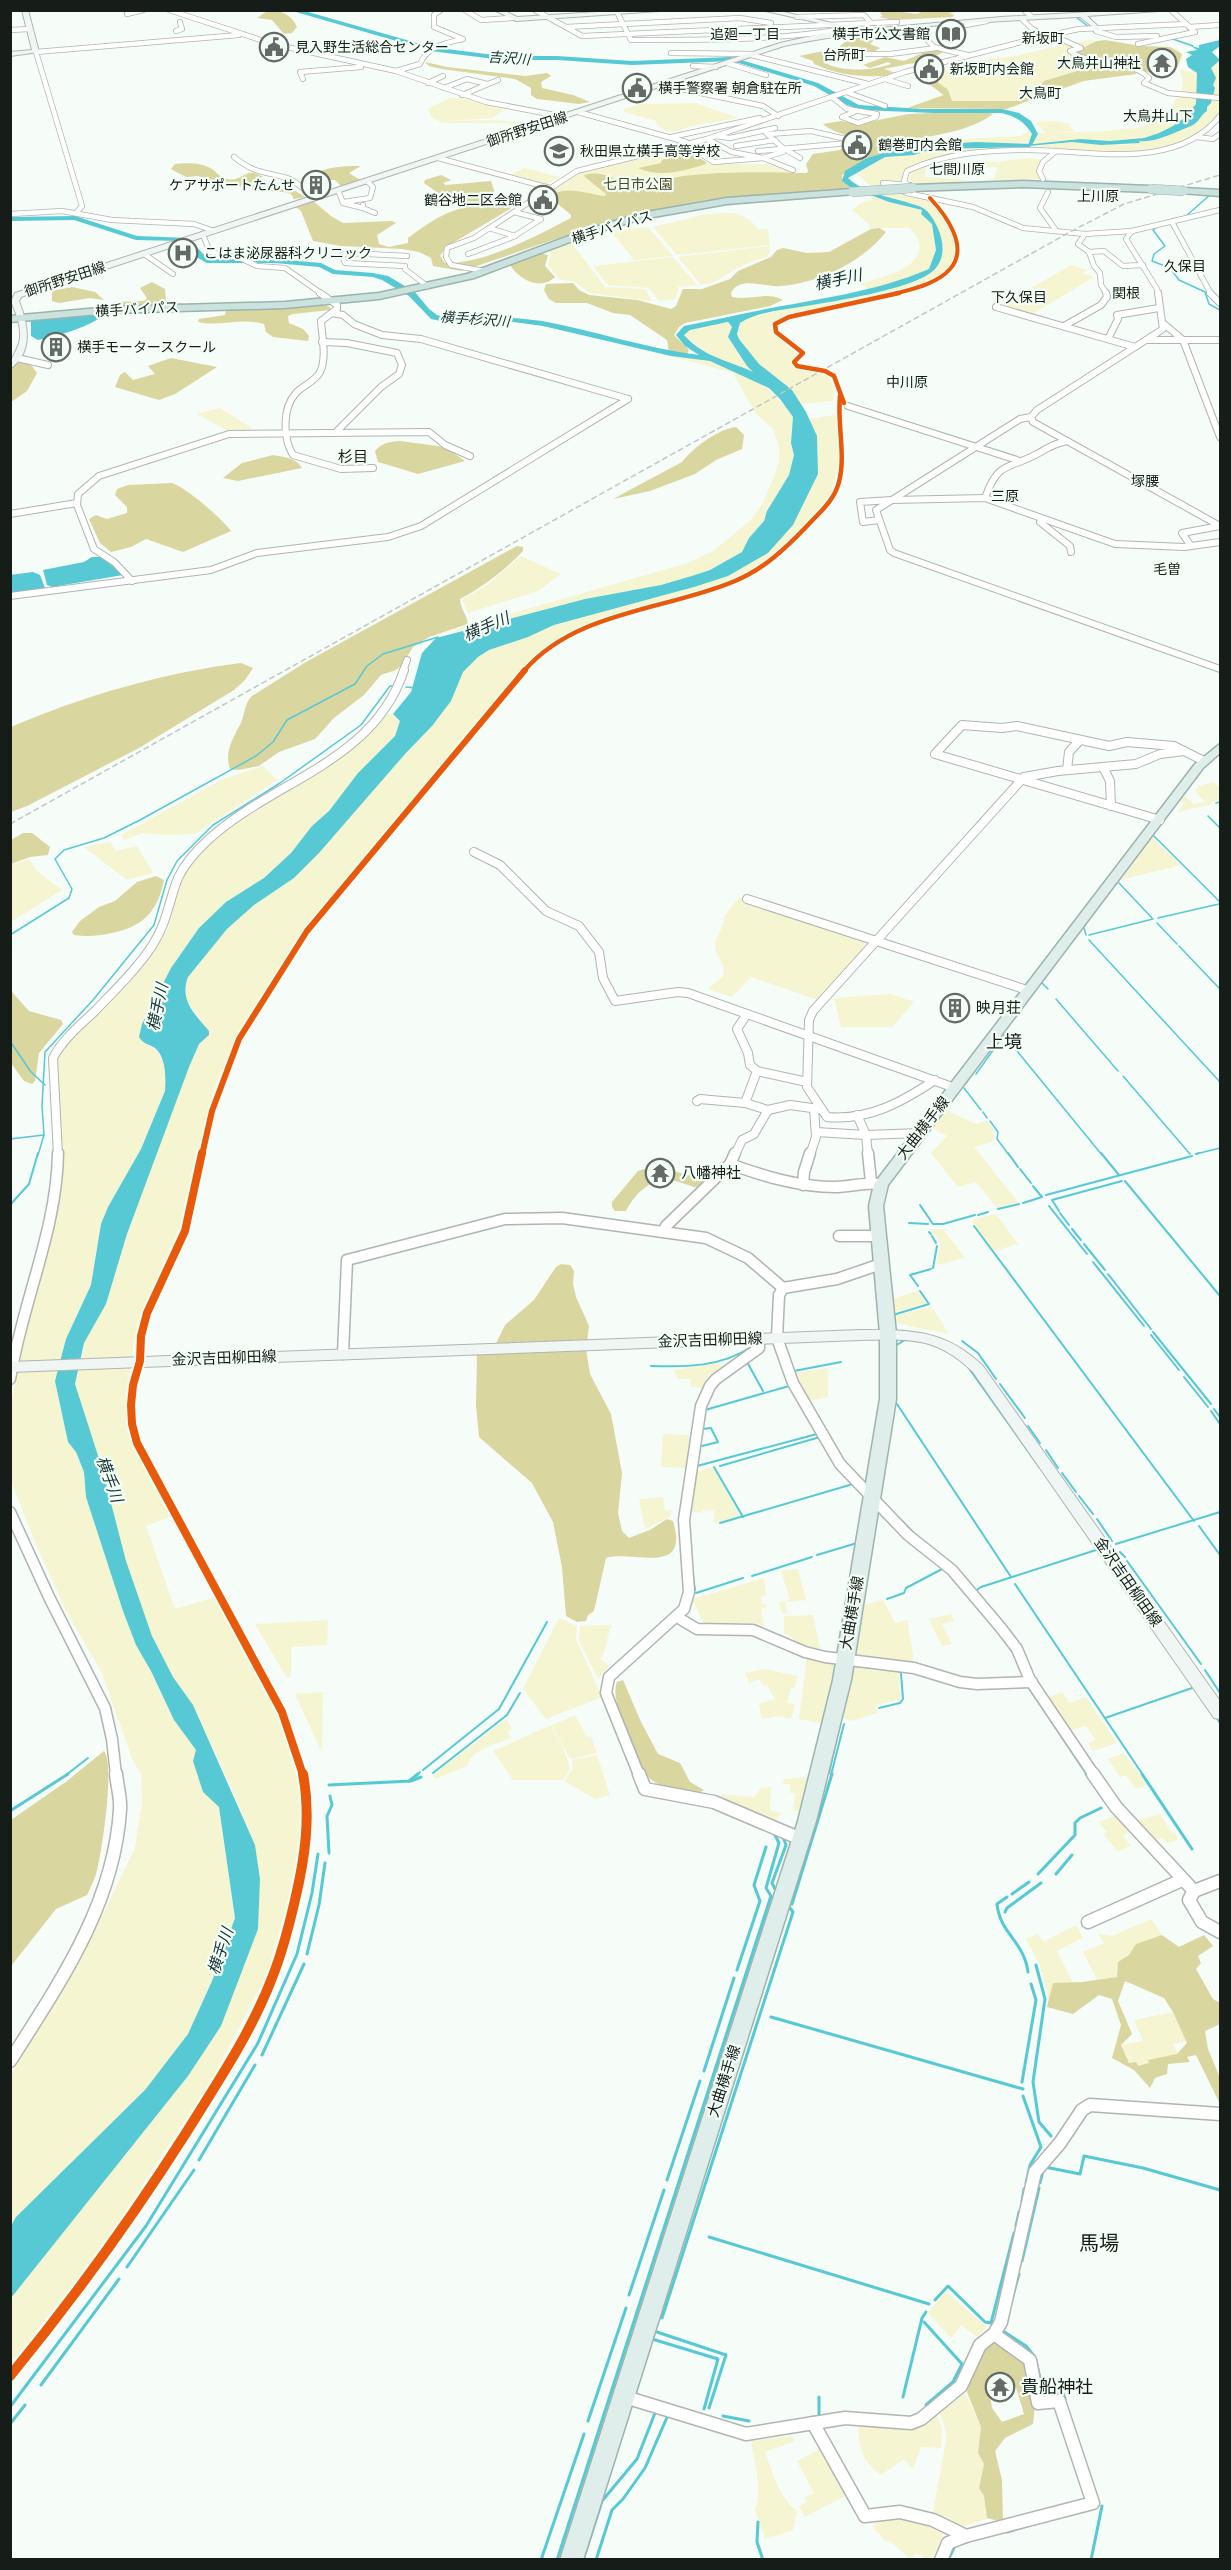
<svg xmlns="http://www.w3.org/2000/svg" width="1231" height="2570" viewBox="0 0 1231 2570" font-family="'Open Sans','Noto Sans JP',sans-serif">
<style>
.green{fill:#f6f5d1}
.forest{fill:#dad69f;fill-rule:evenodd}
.water{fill:#56c9d5}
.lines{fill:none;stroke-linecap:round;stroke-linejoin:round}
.stream-far2{stroke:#56c9d5;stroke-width:1.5}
.stream-far1{stroke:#56c9d5;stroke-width:2}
.stream{stroke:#56c9d5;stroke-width:3}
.river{fill:#56c9d5;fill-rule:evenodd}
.street-far4-casing{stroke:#b0b5b1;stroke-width:6}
.street-far3-casing{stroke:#b0b5b1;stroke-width:8}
.street-far2-casing{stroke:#b0b5b1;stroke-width:10}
.street-far1-casing{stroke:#b0b5b1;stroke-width:13}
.street-casing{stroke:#b0b5b1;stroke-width:15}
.secondary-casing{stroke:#b0b5b1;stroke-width:2}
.primary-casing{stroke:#9ab4ae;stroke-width:3}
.highway-casing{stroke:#9ab4ae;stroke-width:3}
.street-far4{stroke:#fefffe;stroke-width:4.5}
.street-far3{stroke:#fefffe;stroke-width:6}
.street-far2{stroke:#fefffe;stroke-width:8}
.street-far1{stroke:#fefffe;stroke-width:10}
.street{stroke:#fefffe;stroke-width:12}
.secondary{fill:#eff6f4;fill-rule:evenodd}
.primary{fill:#e0eeeb;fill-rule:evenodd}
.highway{fill:#cce2de;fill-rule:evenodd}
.rail{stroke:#c3c6c4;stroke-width:1.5;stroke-dasharray:6 3;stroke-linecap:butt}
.highway-bridge-casing{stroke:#9ab4ae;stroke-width:10;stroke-linecap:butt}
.highway-bridge{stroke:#cce2de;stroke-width:9}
.cycleway-far4-casing{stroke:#f3fff6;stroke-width:6}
.cycleway-far3-casing{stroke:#f3fff6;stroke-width:7}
.cycleway-far2-casing{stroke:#f3fff6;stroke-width:9}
.cycleway-far1-casing{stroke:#f3fff6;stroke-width:12}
.cycleway-casing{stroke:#f3fff6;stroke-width:14}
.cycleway-far4{stroke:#e8590c;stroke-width:4}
.cycleway-far3{stroke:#e8590c;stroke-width:4.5}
.cycleway-far2{stroke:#e8590c;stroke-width:6}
.cycleway-far1{stroke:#e8590c;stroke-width:8}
.cycleway{stroke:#e8590c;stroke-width:10}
.labels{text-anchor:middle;stroke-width:4.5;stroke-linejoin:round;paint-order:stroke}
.far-neighbourhood-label{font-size:14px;fill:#161d18;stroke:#f3fff6}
.far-poi-label{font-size:14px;fill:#161d18;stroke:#f3fff6;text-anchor:start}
.far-water-label{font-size:14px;font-style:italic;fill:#182f33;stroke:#f3fff6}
.far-street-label{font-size:14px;fill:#161d18;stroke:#f3fff6}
.far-park-label{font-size:14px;fill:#4d481f;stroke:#f3fff6}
.far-quarter-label{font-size:15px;fill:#161d18;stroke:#f3fff6}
.poi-label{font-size:15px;fill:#161d18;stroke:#f3fff6;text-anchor:start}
.street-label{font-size:15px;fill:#161d18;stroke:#f3fff6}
.water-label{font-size:16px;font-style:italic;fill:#182f33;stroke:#f3fff6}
.quarter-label{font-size:18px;fill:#161d18;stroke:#f3fff6}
.near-poi-label{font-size:18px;fill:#161d18;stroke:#f3fff6;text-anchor:start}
.near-neighbourhood-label{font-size:20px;fill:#161d18;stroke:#f3fff6}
</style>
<rect width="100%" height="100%" fill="#f6fcf7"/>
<g class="green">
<polygon points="1051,37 1073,43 1091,40 1139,47 1169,47 1178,49 1183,58 1174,70 1089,80 1007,109 983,107 918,110 906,109 943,95 928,84 931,72 955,68 981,60 1015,56 1066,44"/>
<path d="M 1220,60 L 1220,116 L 1217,121 L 1184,142 L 1147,154 L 1070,151 L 986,151 L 915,166 L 904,177 L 908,184 L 885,182 C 920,195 940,197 954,234 C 958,245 958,260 951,269 C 928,299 810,305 772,322 L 771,329 L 797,354 L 792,361 L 793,364 L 829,376 L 834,388 L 833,401 L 801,404 L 792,390 L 759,364 L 748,351 L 738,336 L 740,323 L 755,316 L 888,289 L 919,280 L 929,274 L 938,266 L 944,250 L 940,233 L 923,207 L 880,194 L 857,174 L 885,157 L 914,155 L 933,149 L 1027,147 L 1072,142 L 1129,145 L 1139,141 L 1165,138 L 1178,129 L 1191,126 L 1207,111 L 1207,107 L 1211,103 L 1215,88 L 1213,86 L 1214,76 L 1210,68 Z"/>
<polygon points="1180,70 1197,73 1196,104 1184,118 1173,126 1159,133 1144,138 1110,141 1079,139 1036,144 1032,142 1040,133 1046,133 1036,123 1039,122 1052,121 1072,124 1068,125 1075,131 1051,133 1105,131 1137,128 1156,122 1169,111 1182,89 1183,80"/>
<polygon points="449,98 470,99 504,110 492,118 447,121 495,120 534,124 508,133 510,123 442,123 431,117 428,109"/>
<polygon points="695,103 739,118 691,126 678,131 667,131 658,126 656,121 625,112 623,109 641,104"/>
<polygon points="1029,131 1033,133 1028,143 926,145 963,139 1021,136"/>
<polygon points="682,146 709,164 767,164 792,172 827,179 839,190 559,204 547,199 545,195 579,171 649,153 654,158 670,155 667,151"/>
<polygon points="1028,158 1043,160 1037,170 1039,179 987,180 995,178 997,167 972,168 977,161 998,162"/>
<polygon points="926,165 925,177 966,180 962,184 911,184 909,177 911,172"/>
<polygon points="524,168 560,177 545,185 509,175"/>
<path d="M 869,193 L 889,202 L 922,210 L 921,214 L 932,224 L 936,250 L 929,269 L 905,279 L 869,289 L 860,284 C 884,277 942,264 910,228 L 869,228 L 870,225 L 852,210 L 861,203 L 873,200 Z"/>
<path d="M 723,213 C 739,213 748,216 758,229 L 768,229 L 770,245 L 677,255 L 653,227 L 703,215 Z"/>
<polygon points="648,227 673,256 634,260 611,231"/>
<polygon points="569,240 605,287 645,289 652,301 590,293 575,282 559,279 548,265 551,254 549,249"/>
<path d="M 770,246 L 769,254 L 766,257 C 757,260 748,263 739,267 C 725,274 717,284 701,285 L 678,257 Z"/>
<polygon points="673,257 697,285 678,287 678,291 675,299 659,301 649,288 608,285 593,266"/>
<polygon points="1071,265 1087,270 1082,273 1094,277 1029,316 998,307"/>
<polygon points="727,320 732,327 728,337 742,359 757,375 716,358 684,337 685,333 693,328"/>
<path d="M 670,356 C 726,362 758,370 793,417 L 791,443 L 794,455 L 789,475 L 767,511 L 764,521 L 749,538 L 742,552 L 710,570 L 695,575 L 661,585 L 585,599 L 449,634 L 468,624 L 489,620 L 688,563 L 712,552 L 751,520 L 763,503 L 775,474 L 779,462 L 779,446 L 773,429 L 756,414 L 733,373 Z"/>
<polygon points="220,408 252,428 232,433 197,414"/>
<path d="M 835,415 L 838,424 L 840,451 L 832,496 L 787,546 L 770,559 L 735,579 L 601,621 L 543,649 L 490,707 L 302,931 L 256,1003 L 235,1040 L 214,1089 L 192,1173 L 182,1224 L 138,1322 L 133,1348 L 128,1398 L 130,1433 L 134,1447 L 172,1516 L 146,1526 L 175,1609 L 216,1597 L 274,1706 L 292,1748 L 300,1791 L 301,1844 L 292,1886 L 267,1974 L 212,2079 L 99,2251 L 11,2363 L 11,2298 L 188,2076 L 260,1879 L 255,1845 L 235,1796 L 193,1705 L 173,1677 L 152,1636 L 126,1561 L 102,1468 L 75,1384 L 84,1350 L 84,1343 L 106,1304 L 138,1201 L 188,1069 L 199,1044 L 204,1040 C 203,1034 204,1026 201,1021 C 191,1002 178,1003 188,977 L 227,929 L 254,905 L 294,878 L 319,853 L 405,754 L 432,726 L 463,672 L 478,657 L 489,650 L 528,637 L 554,625 L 694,587 L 768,553 L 793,525 L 818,474 L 817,436 L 809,419 Z"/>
<polygon points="521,556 561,574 538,591 468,613 462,599 486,586"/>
<path d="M 387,714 L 393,714 L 400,721 L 395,736 L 358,773 L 329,811 L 312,826 L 291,853 L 264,878 L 226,902 L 199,928 L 171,968 L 141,1027 L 147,1045 C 165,1052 167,1074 165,1091 L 141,1149 L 108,1207 L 101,1224 L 91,1285 L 75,1319 L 55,1381 L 68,1442 L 76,1452 L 84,1472 L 86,1497 L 123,1611 L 174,1720 L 196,1750 L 203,1792 L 219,1807 L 235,1918 L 212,1981 L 188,2034 L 145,2090 L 17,2217 L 11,2226 L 10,2077 L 95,1931 L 135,1848 L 142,1803 L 141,1774 L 133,1761 L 101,1671 L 66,1611 L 32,1535 L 11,1481 L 11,1402 L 62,1168 L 58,1059 L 63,1046 L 167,931 C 174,915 174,895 182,879 C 203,834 292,785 335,758 C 354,745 374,734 387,714 Z"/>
<polygon points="263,766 277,780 195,834 163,835 142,833 124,840 121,835 223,779"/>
<polygon points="1214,782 1220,788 1220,800 1211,802 1213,804 1178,812 1185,803 1179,801 1184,795 1194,804 1205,802 1195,791 1199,786"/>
<polygon points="1152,838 1181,865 1120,880"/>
<polygon points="110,842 116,851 137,846 153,873 127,880 84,847"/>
<polygon points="29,859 38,872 62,890 11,922 11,865"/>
<polygon points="739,897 871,941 818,1000 751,977 732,997 708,989 723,976 724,968 716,951 715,942 723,925 724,917"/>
<polygon points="891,994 914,1002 892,1027 841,1027 834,998"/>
<polygon points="944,1109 976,1124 987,1121 993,1129 994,1141 974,1147 1018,1202 997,1208 976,1182 958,1187 931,1153 947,1136 929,1127"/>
<polygon points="996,1214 1018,1244 994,1251 971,1220"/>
<polygon points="930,1229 943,1229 965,1258 937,1265 940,1243"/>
<polygon points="918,1291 926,1303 893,1313 891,1299"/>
<polygon points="932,1307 949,1334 900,1324 896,1321 893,1316"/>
<polygon points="721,1363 722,1368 707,1377 704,1388 691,1387 690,1378 678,1379 674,1370"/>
<polygon points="828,1368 828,1397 808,1401 795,1373"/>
<polygon points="663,1434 689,1435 687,1468 661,1467"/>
<polygon points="713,1467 740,1516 714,1524 714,1511 703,1510 702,1513 688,1511 694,1472"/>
<polygon points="663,1497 665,1511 672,1510 671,1516 645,1529 639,1499"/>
<polygon points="798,1569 806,1600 785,1602 788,1613 782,1614 779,1602 790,1600 781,1571"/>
<polygon points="764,1578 766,1595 761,1596 762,1604 766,1604 767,1607 761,1609 764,1626 753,1623 704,1624 694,1603 691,1605 693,1599"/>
<path d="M 883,1600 L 895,1623 L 908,1620 C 907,1635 915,1649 913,1665 L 850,1656 L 860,1606 Z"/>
<polygon points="951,1614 954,1621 942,1624 952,1644 942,1646 929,1619"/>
<polygon points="813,1615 820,1649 804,1645 784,1633 784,1616"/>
<polygon points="559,1618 577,1626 576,1639 602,1697 546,1719 523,1689"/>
<polygon points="328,1620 327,1645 291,1647 291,1677 287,1678 255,1624"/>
<path d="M 612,1625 C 605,1638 609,1646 600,1659 L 609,1666 L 598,1679 L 579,1641 L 580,1626 Z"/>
<polygon points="807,1656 836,1662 825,1724 799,1719"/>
<polygon points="852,1666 875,1671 897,1671 899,1674 900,1699 876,1705 878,1713 850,1721 843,1718"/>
<polygon points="765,1669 797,1676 795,1688 791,1688 787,1703 795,1704 791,1719 779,1716 762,1719 759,1704 775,1699 767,1685 764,1686 759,1679 749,1683 745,1673"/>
<polygon points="323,1692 323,1693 322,1753 295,1694"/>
<polygon points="1062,1692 1070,1703 1086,1697 1117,1743 1093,1751 1088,1743 1096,1740 1086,1726 1069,1731 1047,1698"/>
<polygon points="575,1715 587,1737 591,1736 597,1753 570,1759 552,1725"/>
<path d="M 506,1719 L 512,1729 L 507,1732 L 511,1738 C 497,1744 471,1749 467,1766 L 435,1779 L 433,1775 Z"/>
<polygon points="551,1725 561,1743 570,1768 563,1780 513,1780 493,1751"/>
<polygon points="1124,1753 1147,1785 1136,1789 1126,1775 1120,1777 1108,1759"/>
<polygon points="597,1755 610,1795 596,1799 564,1781 573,1769 572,1760"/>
<polygon points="810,1777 803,1813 793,1810 795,1793 790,1793 790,1784 783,1784 784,1779"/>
<polygon points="771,1787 770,1810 781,1813 775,1823 722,1801 721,1794 754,1797 761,1788"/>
<polygon points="1160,1814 1172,1833 1175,1832 1178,1840 1167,1843 1163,1838 1153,1841 1136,1821"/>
<polygon points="1116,1815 1131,1830 1123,1836 1131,1846 1118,1852 1104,1834 1107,1832 1099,1822"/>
<polygon points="1151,1919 1162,1935 1136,1944 1129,1955 1118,1962 1117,1977 1097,1980 1083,1952 1104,1943 1098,1934 1112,1936"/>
<polygon points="1076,1925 1083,1938 1057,1951 1073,1983 1053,1983 1049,2000 1040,1965 1026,1939 1038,1934 1043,1942"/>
<polygon points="1173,2012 1186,2041 1173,2044 1178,2054 1149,2060 1150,2063 1138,2066 1129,2063 1121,2045 1143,2041 1134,2020"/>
<polygon points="945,2291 986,2327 977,2337 961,2325 951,2338 928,2313"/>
<polygon points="965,2393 981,2427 978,2453 984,2464 979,2488 984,2496 987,2519 963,2526 933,2512 946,2441 946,2430 940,2413"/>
<path d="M 937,2414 L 942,2429 L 941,2448 L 921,2447 L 913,2469 L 904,2459 L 881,2475 C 861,2460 859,2448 858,2423 L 919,2428 Z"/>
<path d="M 792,2436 L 795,2441 L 765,2452 C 773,2473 779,2497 797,2511 L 793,2530 L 765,2539 L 755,2509 C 763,2494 754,2458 751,2441 Z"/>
<polygon points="822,2448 847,2495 805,2517 799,2506 807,2502 805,2497 814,2493 797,2461"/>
<polygon points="898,2518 926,2525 943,2534 932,2559 924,2559 917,2553 910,2559 889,2540 886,2542 873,2527 878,2521"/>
</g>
<g class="forest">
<path d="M 267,11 C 281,10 291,14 297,27 L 292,33 L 284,34 L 272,20 L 257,18 Z"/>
<path d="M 883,11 C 897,10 904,13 917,14 L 923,11 L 963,11 L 949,13 L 954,15 L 952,17 L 894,20 L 879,17 L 883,16 L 880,13 Z"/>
<path d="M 862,32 L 867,33 L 874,40 L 870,44 L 880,48 L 875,51 L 877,52 L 856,49 L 857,52 L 825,63 C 843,72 872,71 891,64 L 888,62 L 870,68 L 863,65 L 885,57 L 904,61 L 927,51 L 945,51 L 928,60 L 884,69 L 896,73 L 894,75 C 866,78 840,76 814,64 L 813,61 L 799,56 L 838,48 L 855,33 Z"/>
<polygon points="1105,40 1141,46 1170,47 1182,54 1178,66 1174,70 1148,72 1096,61 1075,52 1097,41"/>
<polygon points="425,62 447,67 525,76 547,73 551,76 541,82 542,88 573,95 590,102 579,104 537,99 531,95 531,88 515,79 442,69 429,66"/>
<polygon points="1097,68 1135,71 1136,74 1083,81 1006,109 907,108 944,95 929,84 930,80 935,80 948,90 952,101 1019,101 1033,95 1044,81 1084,69"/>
<path d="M 983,111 L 993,114 C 970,131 937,135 909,140 L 909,145 L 905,147 L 867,158 L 842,175 L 843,182 L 850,186 L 848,190 L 701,201 L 606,222 L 462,271 L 433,266 L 431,258 L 419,252 L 402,249 L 341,246 L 313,241 L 301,211 L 296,207 L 313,201 L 331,216 L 343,223 L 392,221 L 396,223 L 377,235 L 379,244 L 389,247 L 408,243 L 408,238 C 445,210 465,202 512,204 L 510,209 L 446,247 L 440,256 L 445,263 C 485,264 536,236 571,218 L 571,215 L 550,197 C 565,184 586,194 605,196 L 606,194 L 585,177 L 584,175 C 606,168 622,186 642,185 C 656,184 669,178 683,176 C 724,171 765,172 807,173 L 808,171 L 806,164 L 813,154 L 840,150 L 851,138 C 843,133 828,130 823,124 L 841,121 L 857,124 L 909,114 Z"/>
<path d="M 682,148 L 706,162 L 706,164 C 684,171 659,178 638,168 L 661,163 L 662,160 L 673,156 L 672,150 Z"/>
<path d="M 175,164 C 188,163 200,162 212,169 C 217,173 221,178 227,179 C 242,183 246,165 263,177 L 252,181 L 256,187 L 294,190 L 305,197 L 294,199 L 291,194 L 284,192 L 261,191 L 247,187 L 226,185 L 198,176 L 186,177 L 171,169 Z"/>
<path d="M 361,166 L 349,173 L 360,180 L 342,187 L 335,180 L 317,180 L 311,178 C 320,166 347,166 361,166 Z"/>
<polygon points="441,175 451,180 443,183 446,185 491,181 494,190 493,195 482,198 479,204 455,204 454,199 438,193 424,183 425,180"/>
<path d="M 879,228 L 886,232 C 862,262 819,283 781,286 C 765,288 740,275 731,293 L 732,297 C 749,301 766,291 783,300 L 770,306 L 685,323 L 679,327 L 674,335 L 689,350 L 687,354 L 669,352 L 667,340 L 630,315 L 613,313 L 587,303 L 556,303 L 549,299 L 544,290 L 546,284 L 573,283 L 579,290 L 589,295 L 637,300 L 671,309 L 676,306 L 683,289 L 702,289 L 730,279 L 738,271 L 771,257 L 777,250 L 783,248 L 807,253 L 829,252 L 871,229 Z"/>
<path d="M 540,253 L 548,255 L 545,266 L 555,277 C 540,291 520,280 510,265 L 514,262 Z"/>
<polygon points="152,282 165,289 166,300 189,305 118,305 118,302 144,301 147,298 140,288"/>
<polygon points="72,287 95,292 104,300 90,298 59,303 52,301 52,291"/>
<path d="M 323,305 L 330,307 L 330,310 L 293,314 L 288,316 L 289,323 L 303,329 L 309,336 L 308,341 L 273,337 L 266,332 L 264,324 C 242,317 219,327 198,322 L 199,319 L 225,315 L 226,309 Z"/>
<polygon points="171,358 217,367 175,394 159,400 115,387 120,375 125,372 133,380 155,374 148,366"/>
<polygon points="22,361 29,362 37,373 27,391 11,402 10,366"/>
<path d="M 736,427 L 744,435 L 742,449 L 716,460 L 695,474 L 650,491 L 613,499 L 682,462 C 693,448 718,429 736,427 Z"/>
<path d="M 400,441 L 445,447 L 465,461 L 418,474 L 378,462 L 375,451 C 383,442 389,442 400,441 Z"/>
<path d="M 273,455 C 283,457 297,458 302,468 L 238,481 L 223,478 L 242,463 Z"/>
<path d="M 172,483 C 188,489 220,517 231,531 L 183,552 L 146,539 L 131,547 L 111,552 L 100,543 L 89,519 L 96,515 L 107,519 L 127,513 L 127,507 L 115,495 L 117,489 L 128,485 Z"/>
<path d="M 517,546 L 523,547 L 523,551 C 504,571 484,586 460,599 C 460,609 467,614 468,624 L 429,637 L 413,647 L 402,665 L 396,670 L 381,675 L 364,695 L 334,718 L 315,739 L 279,752 L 259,766 L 239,770 L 230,769 C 224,752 233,738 241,723 C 245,714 244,704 252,696 L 306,662 Z"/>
<path d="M 241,663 L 253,668 L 245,680 L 234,690 L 139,748 L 27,806 L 11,812 L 11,727 C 83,696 162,673 241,663 Z"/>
<polygon points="23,833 32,833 50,847 48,855 30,857 11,864 11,840"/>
<path d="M 156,876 L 164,880 C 158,911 143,927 112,933 C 98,936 87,937 74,935 L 72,932 L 80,921 L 99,907 L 115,901 L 137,882 Z"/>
<polygon points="11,991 29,1011 61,1020 63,1024 39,1053 35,1081 32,1084 24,1081 11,1063"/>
<path d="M 654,1166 L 707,1180 L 698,1188 C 689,1186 679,1181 670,1180 C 651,1177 633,1196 626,1211 L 615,1211 L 612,1207 L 612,1202 L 638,1171 Z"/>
<path d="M 561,1264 L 570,1265 L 574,1271 L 573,1284 L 576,1297 L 589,1326 L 586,1349 L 590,1374 L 611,1414 L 622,1473 L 618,1513 L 622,1531 L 629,1538 L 650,1530 L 667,1519 L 673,1521 C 690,1577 634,1550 606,1558 L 594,1611 L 588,1615 L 586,1621 L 577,1622 L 566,1616 L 562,1567 L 553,1522 L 532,1483 L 479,1437 L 476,1405 L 477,1353 L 492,1352 L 505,1325 L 534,1300 L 556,1267 Z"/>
<path d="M 623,1680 L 641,1722 L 658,1754 L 680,1763 L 690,1782 L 704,1790 C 697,1795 690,1793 682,1791 C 670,1788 657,1786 648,1777 C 634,1764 609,1698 617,1682 Z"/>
<path d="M 104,1751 C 115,1764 102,1854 96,1874 C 94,1881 90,1888 87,1895 L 56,1909 L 11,1966 L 11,1820 L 67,1781 Z"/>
<path d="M 1162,1935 L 1179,1947 L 1204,1935 L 1213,1946 L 1198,1956 L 1201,1963 L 1196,1969 L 1213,1999 L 1220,2003 L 1220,2024 L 1205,2031 L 1208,2049 L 1220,2078 L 1220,2104 L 1196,2055 L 1187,2057 L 1190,2062 L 1168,2064 L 1167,2074 L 1155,2078 L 1150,2088 L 1134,2070 L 1112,2058 L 1121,2025 L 1112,1999 L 1099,1995 L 1073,2014 L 1047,2007 L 1053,1983 L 1082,1982 L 1117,1977 L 1118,1962 L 1129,1955 L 1136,1944 ZM 1125,1981 L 1164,1998 L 1173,2012 L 1187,2043 L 1177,2054 L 1148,2060 L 1149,2063 L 1138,2066 L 1136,2062 L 1129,2063 L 1121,2045 L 1132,2034 L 1118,2001 Z"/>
<path d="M 995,2339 L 1027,2362 L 1035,2405 L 1033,2424 L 1005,2438 L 995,2451 L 1002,2480 L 1003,2522 L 987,2518 L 984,2496 L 979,2488 L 984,2464 L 978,2453 L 981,2427 L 967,2392 L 979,2358 ZM 999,2376 L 1016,2387 L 1024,2414 L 1002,2422 L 992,2408 L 988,2382 Z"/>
</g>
<g class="water">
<path d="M 1220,40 L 1220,46 L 1212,52 L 1220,60 L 1211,68 L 1216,78 L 1213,85 L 1215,88 L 1211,103 L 1207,107 L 1207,111 C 1201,114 1199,123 1191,126 C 1175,132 1156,143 1139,141 L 1140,143 L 1101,145 L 1072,142 L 1029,146 L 1032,147 L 933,149 L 914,155 L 885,157 L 848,178 C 861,191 888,197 906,202 C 913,205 921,205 927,211 C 942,228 952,259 929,274 C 905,290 836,301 806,306 C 784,310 759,311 740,323 L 737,334 L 739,339 L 759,364 L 792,390 L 806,412 L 817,436 L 818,474 L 793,525 L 768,553 L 728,576 L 694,587 L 554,625 L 528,637 L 489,650 L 478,657 L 463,672 L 451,701 L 432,726 L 405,754 L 319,853 L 294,878 L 254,905 L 227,929 L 188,977 C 179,1001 195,1014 209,1031 L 209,1035 L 199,1044 L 189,1067 L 127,1234 L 106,1304 L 84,1343 L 75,1384 L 102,1468 L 126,1561 L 152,1636 L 173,1677 L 193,1705 L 255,1845 L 260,1879 L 258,1929 L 221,2026 L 188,2076 L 11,2298 L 11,2226 L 16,2217 L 145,2090 L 188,2034 L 212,1981 L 235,1918 L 219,1807 L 203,1792 L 193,1761 L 196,1750 L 174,1720 L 151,1671 L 136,1645 L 123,1611 L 86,1497 L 84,1472 L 76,1452 L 68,1442 L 55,1381 L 66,1339 L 91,1285 L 101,1224 L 108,1207 L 141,1149 L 165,1091 C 166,1078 166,1057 155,1048 C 149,1044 143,1044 139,1037 L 142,1024 L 171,968 L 199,928 L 226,902 L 264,878 L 291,853 L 312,826 L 329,811 L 358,773 L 395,736 L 400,721 L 393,714 L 411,692 L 422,653 L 436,638 L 585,599 L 661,585 L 695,575 L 710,570 L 742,552 L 749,538 L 764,521 L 767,511 L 789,475 L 794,455 L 791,443 L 793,417 L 780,399 L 747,366 L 728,337 L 732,327 L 725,318 C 793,301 864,297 929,269 L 936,250 L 932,224 L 921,214 L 922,210 L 889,202 L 850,187 L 842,181 L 845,171 L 867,158 L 907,146 L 976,142 L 1034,144 L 1080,139 L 1110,141 L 1144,138 L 1159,133 L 1173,126 L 1184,118 L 1196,104 L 1197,73 L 1188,67 L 1186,59 L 1192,55 L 1186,52 L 1197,50 L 1191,46 L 1199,48 L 1199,45 Z"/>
<path d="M 108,313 C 88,327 62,335 38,340 L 31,336 L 31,321 Z"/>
<polygon points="92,557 102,557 123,575 52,587 47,585 43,570 84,562"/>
<polygon points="33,572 40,575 45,588 11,593 10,575"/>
</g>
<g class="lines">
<g class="stream-far2">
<polyline points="1074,10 1076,17 1089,27"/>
<polyline points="1170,38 1193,46"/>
<polyline points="1165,221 1186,216 1211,194"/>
<polyline points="1157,227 1153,230 1165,246 1154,254 1152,261 1170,268 1179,280 1205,292 1209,304 1220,310"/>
<polyline points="406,687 415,688"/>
<polyline points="1216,803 1220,802"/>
<polyline points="1208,816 1220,828"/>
<polyline points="1154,836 1220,902"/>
<polyline points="1119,883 1152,918"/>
<polyline points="1158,918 1219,904"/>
<polyline points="1157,923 1177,944"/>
<polyline points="1083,925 1086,935"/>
<polyline points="10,935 69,898 72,889 55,859 64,850 104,838 140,820 256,756 273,742 287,720 355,684 367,666 383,654 438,637"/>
<polyline points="1089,935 1153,919"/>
<polyline points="1089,940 1220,1082"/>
<polyline points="1179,946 1219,988"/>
<polyline points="1039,984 1042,983 1048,989"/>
<polyline points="1056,999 1118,1071"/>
<polyline points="10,1041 31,1072 45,1085"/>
<polyline points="976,1074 1004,1035 1102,1155"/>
<polyline points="1123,1076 1190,1154"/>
<polyline points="966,1083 985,1056"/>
<polyline points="964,1088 981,1110"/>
<polyline points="983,1112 987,1118"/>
<polyline points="990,1121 998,1132 997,1139 1009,1155"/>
<polyline points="10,1139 44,1135"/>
<polyline points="1196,1154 1220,1148"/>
<polyline points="38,1155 44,1135 42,1106 45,1052 93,1000 154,925 167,880 177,861 213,825 280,783 361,725 390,686 394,686"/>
</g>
<g class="stream-far1">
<polyline points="1008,1153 1018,1167"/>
<polyline points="1101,1153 1119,1175"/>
<polyline points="1196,1154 1199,1153"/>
<polyline points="1020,1169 1031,1183"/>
<polyline points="1125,1181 1220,1296"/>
<polyline points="1046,1195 1192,1156"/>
<polyline points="1023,1203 1042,1197 1033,1186"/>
<polyline points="10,1205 29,1184 38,1153"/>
<polyline points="920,1205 933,1224 943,1224 975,1215"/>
<polyline points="1049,1206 1087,1254"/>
<polyline points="998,1209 1019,1204"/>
<polyline points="1059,1211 1052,1200 1122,1181"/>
<polyline points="1060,1213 1069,1225"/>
<polyline points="978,1215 988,1212"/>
<polyline points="909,1223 928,1224"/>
<polyline points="974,1226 1194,1521"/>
<polyline points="1072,1229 1081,1240"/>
<polyline points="929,1232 931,1234"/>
<polyline points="932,1236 936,1243"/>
<polyline points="1084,1244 1105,1270"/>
<polyline points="1093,1262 1144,1326"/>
<polyline points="933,1268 937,1246"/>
<polyline points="1108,1274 1151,1329"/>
<polyline points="918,1286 910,1275 931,1269"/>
<polyline points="893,1315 929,1304 920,1291"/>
<polyline points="1153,1332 1211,1404"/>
<polyline points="1151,1335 1179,1370"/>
<polyline points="962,1341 978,1353 996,1379"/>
<polyline points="895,1346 905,1340"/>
<polyline points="747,1362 763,1391"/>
<path d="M 651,1366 C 687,1367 721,1367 751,1347"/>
<polyline points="968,1367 1040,1468"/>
<polyline points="794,1371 841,1362"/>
<polyline points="1184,1377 1208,1407"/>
<polyline points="1000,1384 1025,1418"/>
<polyline points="896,1387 896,1403"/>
<polyline points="897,1404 1011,1577"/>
<polyline points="1214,1409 1220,1417"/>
<polyline points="705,1410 789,1386"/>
<polyline points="1211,1411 1220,1424"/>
<polyline points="1028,1426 1040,1443"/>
<polyline points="702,1429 711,1428 718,1442 702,1446"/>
<polyline points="1046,1450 1058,1468"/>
<polyline points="697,1464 700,1449"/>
<polyline points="697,1466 817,1434"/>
<polyline points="720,1466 820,1437"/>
<polyline points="714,1467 743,1517"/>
<polyline points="1062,1473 1076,1492"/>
<polyline points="1079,1496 1093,1514"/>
<polyline points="900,1519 915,1534"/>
<polyline points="1097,1519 1112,1541"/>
<polyline points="720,1523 853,1484"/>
<polyline points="1199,1526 1220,1555"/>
<polyline points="1116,1544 1220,1512"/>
<polyline points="1120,1552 1125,1557"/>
<polyline points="817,1555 857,1543"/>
<polyline points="1127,1561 1201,1664"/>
<polyline points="692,1569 695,1590"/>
<polyline points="752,1576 812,1557"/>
<polyline points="1015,1584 1143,1775"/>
<polyline points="975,1591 981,1587 1096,1550"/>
<polyline points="696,1593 743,1578"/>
<polyline points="887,1599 904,1593 906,1588 944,1568"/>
<polyline points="856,1666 889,1670"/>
<polyline points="1205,1670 1220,1693"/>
<polyline points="1029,1688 1087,1775"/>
<polyline points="879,1708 900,1703 903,1699 901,1673 897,1670"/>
<polyline points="1216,1717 1220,1723"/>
<polyline points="1105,1718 1192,1688"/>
<polyline points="423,1770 499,1709 547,1622"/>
<polyline points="433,1773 507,1715 520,1693"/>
<polyline points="829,1773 840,1725"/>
<polyline points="66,1775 88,1758"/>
<polyline points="416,1775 420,1772"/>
<polyline points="831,1775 844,1724"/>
</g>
<g class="stream">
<polyline points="1086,1774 1088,1776"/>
<polyline points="1142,1774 1192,1849"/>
<polyline points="409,1781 418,1774"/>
<polyline points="329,1785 411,1781 421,1777"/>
<polyline points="10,1811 68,1774"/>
<polyline points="329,1853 327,1816 332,1805 330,1796"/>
<polyline points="1038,1874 1075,1835 1075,1823 1080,1818 1101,1808"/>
<polyline points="1056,1874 1072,1855"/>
<polyline points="777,1893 772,1883 786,1845 783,1837"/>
<polyline points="1012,1894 1029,1882"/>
<path d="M 1007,1897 L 997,1904 C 1000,1934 1024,1941 1028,1972"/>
<polyline points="792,1904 832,1774"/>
<polyline points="1005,1912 1007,1908 1041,1883"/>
<polyline points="307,1954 319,1905 325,1863"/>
<polyline points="1036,1965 1045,1999 1033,2082 1039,2122 1051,2136"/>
<polyline points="737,1970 760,1901 754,1885 766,1847"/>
<polyline points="771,2017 1023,2089"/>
<polyline points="262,2055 304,1964"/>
<polyline points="704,2071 734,1978"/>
<polyline points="1022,2082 1036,2000 1031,1984"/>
<polyline points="1023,2096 1041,2147 1030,2165 1026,2183"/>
<polyline points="199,2160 255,2065"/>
<polyline points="1045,2167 1080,2174 1084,2156 1143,2168 1220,2190"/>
<polyline points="667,2180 700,2081"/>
<polyline points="1040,2183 1043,2171"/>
<polyline points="1022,2201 1024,2189"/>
<polyline points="1016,2226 1019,2212"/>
<polyline points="709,2237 929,2304"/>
<polyline points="1022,2261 1039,2188"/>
<polyline points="127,2267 194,2170"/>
<polyline points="1019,2274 1003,2331 1026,2346 1034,2356"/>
<polyline points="629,2295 664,2190"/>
<polyline points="935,2300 948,2286 985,2322 991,2323 1014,2233"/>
<polyline points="662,2318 793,1912 787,1904"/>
<polyline points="924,2322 962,2364 953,2382 926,2405"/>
<polyline points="657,2332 726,2355 709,2408"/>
<polyline points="652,2339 718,2359 704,2409"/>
<polyline points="1036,2361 1044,2395 1063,2393 1065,2399"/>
<polyline points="41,2385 119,2279"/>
<polyline points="819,2397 819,2415"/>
<polyline points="903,2397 922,2318 926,2312"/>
<polyline points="10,2407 146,2226 258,2043 297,1954 312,1893 318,1854"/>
<polyline points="723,2416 749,2421"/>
<polyline points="588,2421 626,2308"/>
<polyline points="10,2424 25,2405"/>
<polyline points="758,2522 757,2542 763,2560"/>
<polyline points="1007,2532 1027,2526"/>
<polyline points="541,2560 584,2434"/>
<polyline points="557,2560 771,1896 766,1888 779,1843 774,1833"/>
<polyline points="583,2560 602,2501 637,2459 655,2413"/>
<polyline points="596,2560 612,2510 623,2499 645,2468 668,2415"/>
<polyline points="948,2560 955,2546"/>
<polyline points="1091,2560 1102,2506"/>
</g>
<g class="river">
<path d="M 289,10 L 301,10 L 431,47 L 502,56 L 557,56 L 632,61 L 731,57 L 818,83 L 859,105 L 922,109 L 1002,109 L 1019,113 L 1031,121 L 1038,134 L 1032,145 L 1028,145 L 1032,134 C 1024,121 1016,117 1002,113 L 934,113 L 862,110 L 847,105 L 814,86 L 732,61 L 632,65 L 557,60 L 502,60 L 431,51 Z"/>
<path d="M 75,216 L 137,236 L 188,238 L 208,259 L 275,259 L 321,263 L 335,270 L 373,273 L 388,276 L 415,292 L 429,309 L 437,315 L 446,318 C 478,317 510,316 542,321 C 595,331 645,348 699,355 L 685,346 L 676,335 L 684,326 L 743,314 L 746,314 L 746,318 L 690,330 L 684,335 C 709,364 751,363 778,387 L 771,389 L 710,361 L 671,356 L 543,326 L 507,321 L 446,322 L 431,319 L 409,296 L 382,280 L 373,277 L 333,274 L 319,267 L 275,263 L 207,263 L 198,258 L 189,246 L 182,241 L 136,240 L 74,220 L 10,221 L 10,217 Z"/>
</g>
<g class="street-far4-casing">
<g id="street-far4">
<polyline points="169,10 273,44 396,71 486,102 565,117"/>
<polyline points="465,10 481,20 512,18"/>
<polyline points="535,10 582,36 871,23 864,15 797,17"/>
<path d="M 616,10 L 631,40 C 704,40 777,41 849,28"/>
<polyline points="1024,10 1032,17"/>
<polyline points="127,14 143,10"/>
<polyline points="1021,18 1032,29 1047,36"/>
<polyline points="871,23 897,22"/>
<polyline points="966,25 987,21"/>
<polyline points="566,27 740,18 771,23"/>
<polyline points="1189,27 1220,25"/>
<polyline points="10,30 30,29"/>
<polyline points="879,30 923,36 934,47 967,55"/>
<polyline points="176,31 182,29 180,22"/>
<polyline points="1096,31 1116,37 1157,36"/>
<path d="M 1052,35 L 1081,48 L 1070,51 C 1094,69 1127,56 1149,78 L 1144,83 L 1168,93 L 1220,98"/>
<polyline points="1138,44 1195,32 1171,10"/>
<polyline points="671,53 754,54"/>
<polyline points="751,55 868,84"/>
<polyline points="845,58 850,54 890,54 936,48"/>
<polyline points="727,63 766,75"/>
<polyline points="693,66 716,67"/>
<path d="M 396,71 L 420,64 C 427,46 446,43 463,39 L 434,27 L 434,15 L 441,10"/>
<polyline points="303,79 300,72 361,67"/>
<polyline points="885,79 908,86"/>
<polyline points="428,83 443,76"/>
<polyline points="662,85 763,106 778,116"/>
<polyline points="444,88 467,79 487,84"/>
<polyline points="846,92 885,106"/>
<polyline points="462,95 498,80"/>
<polyline points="832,97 847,109 877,114 876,117 858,123 842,117 854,112"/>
<polyline points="578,112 686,142"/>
<polyline points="766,133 783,148 800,158"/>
<polyline points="715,136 730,138 775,128"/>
<polyline points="671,137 760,118"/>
<polyline points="1196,137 1213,139 1220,134"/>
<polyline points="707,139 732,152 763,158 793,170"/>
<polyline points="683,144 714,162 763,158 783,152"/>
<polyline points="736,146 775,140"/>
<polyline points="758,151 859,142 811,131 769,134"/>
<path d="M 234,157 C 255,174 263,171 287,178 C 296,180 306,192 314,198"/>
<polyline points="438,158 550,188"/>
<polyline points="1043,179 1039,171 1043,162 1056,151"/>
<path d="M 908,185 L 904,181 L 907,171 C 945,153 986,150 1028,150 C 1090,150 1175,172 1220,116"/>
<polyline points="910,185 883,183 907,193 973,207 1023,228 1085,234 1132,231 1220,210"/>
<polyline points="338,190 343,203 363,208"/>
<polyline points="1048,192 1040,208 1055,229"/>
<polyline points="344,202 370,198 373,187 367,181"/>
<polyline points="363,205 363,208 375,213"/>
<polyline points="76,213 82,206 36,52 239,35"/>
<polyline points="10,214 62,211 112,220 194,224 214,231"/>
<polyline points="1172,222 1211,294"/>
<polyline points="489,228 515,236"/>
<polyline points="1132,231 1126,239 1157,289 1158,294"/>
<polyline points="1085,234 1078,244 1089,252 1094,266 1100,273 1101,285 1107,294"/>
<polyline points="203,235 210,252 240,258 257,266 285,268 322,294"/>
<polyline points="1089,252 1104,251 1123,266 1143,265"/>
<polyline points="144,254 173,274"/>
<polyline points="468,254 513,237 541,219 514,212"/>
<polyline points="407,256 348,253 342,255 345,263 405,266 405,269 427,286"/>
<polyline points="484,271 451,265 446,257 447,248 474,238 577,171 707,139 905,72 1041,37 1079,29 1186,24"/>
</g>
</g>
<g class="street-far3-casing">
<g id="street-far3">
<path d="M 320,293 L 337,305 L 337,309 L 321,321 C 322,336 327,358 320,372 C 316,381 302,386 296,393 C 282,408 283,439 293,455 L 341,469 L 373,468"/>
<polyline points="1158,293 1163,329 1037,410 1031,417 1033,422 1220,526"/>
<polyline points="1210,293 1220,303"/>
<polyline points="996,307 1135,347"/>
<polyline points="332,313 343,315 354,324 382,335 421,339 628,399"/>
<polyline points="1164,324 1183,340 1220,437"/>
<polyline points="1064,326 1101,305 1107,297 1106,293"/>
<polyline points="1108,339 1118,319 1117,315 1159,308"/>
<polyline points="1148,340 1220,340"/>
<polyline points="322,342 347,343 397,353 402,365 399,374 381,387 335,433"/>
<polyline points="17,358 48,365"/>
<polyline points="848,406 1017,460"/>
<path d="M 985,498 C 998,461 1007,470 1037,454 C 1050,447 1051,445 1067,441"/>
<polyline points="10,514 77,503"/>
<polyline points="879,520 863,522 860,502 892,500 1020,419 1031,417"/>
<polyline points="1040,522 1070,546 1071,552"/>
<polyline points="1220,542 1184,547 1115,544 985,498 892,500 876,510 890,550 894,553 1220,669"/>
<polyline points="1191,546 1182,533 1220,526"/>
<polyline points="132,581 114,562 94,549 77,505 78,494 99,476 229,434 429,432 445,445 470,456"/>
<polyline points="10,596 211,570 257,553 388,537 421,526 628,399"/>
<polyline points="403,671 407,660"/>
</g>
</g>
<g class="street-far2-casing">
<g id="street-far2">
<polyline points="1103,767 1110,781 1111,806"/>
<polyline points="1067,770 1069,752 1080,740"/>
<polyline points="1160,820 935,754 962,725 1002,728 1017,726 1109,746 1127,742 1174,746 1204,761"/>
<polyline points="474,852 500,865 546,911 579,926 599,952 603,978 615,1001 678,992 688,993 955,1088"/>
<polyline points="747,899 1027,990"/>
<polyline points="747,1014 737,1029 748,1053 750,1065 757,1071 807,1082"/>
<path d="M 935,1080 C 902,1102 868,1121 827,1117 L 807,1087 L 809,1020 L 813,1011 L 1024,777 L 1058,771 L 1136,764 L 1160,754 L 1184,751"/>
<polyline points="697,1101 700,1099 745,1103"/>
<polyline points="768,1110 790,1105 819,1109"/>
<polyline points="857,1115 866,1135 868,1155"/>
<polyline points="816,1132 866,1135 920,1133"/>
<path d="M 58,1155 L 53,1058 C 63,1039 80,1025 95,1011 C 115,990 136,970 152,946 C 168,921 168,903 178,878 C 185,863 197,850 209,839 C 274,780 374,762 404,670"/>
<polyline points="735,1155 742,1140 754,1134 768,1110 745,1103 757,1071"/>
<polyline points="810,1155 816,1137 814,1108"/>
</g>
</g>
<g class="street-far1-casing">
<g id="street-far1">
<polyline points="868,1153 871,1182"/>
<path d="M 730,1164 C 763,1176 799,1187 835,1187 C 850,1187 865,1182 881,1184"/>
<polyline points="803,1185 804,1172 810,1153"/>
<polyline points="664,1231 666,1226 730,1164 735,1153"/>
<polyline points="839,1236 879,1236"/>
<polyline points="881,1264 837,1279 783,1288 779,1295 777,1338 793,1383 840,1464 908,1535 952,1570 1001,1628 1017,1649 1030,1680 1094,1775"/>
<polyline points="343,1354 347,1260 505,1219 562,1218 706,1238 748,1258 783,1288"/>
<path d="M 10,1379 C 22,1303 57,1230 58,1153"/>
<polyline points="10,1512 49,1597 105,1708 112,1739 116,1775"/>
<polyline points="677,1617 697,1629 753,1630 805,1652 825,1657 914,1668 960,1682 977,1684 1032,1682"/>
<polyline points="639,1775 606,1693 609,1677 684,1609 689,1592 684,1520 701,1406 710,1386 716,1379 759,1348 759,1338"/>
</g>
</g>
<g class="street-casing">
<g id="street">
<polyline points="639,1774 645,1789 714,1802 801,1839"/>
<polyline points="1093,1774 1116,1807 1194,1891"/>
<polyline points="1220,1881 1194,1891 1189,1900 1202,1922 1220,1932"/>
<polyline points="1088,1922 1182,1880"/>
<path d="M 10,2061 C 59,1984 114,1905 120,1810 C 121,1798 117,1785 116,1774"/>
<polyline points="625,2397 746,2434 845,2418 911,2423 921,2419 961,2386 980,2345 994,2334 1001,2322 1035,2172 1060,2143 1082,2110 1090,2105 1220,2114"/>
<polyline points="813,2423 865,2516 900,2512 933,2520 966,2536 1093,2503 1059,2401 1038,2403 1030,2360 994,2334"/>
<polyline points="941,2560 948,2543 966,2536"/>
</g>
</g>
<g class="secondary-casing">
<g id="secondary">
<polygon points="22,10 28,10 39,52 10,56 10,52 32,50"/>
<polygon points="494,10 503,10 517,17 631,10 674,10 516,21"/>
<polygon points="761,10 775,10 854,28 851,30"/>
<path d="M 1127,10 L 1174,10 L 1087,16 L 1100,28 L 1098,31 L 1080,17 C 984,22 878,26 784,46 L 21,297 L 19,301 C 28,324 34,352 10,369 C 10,358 16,353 19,343 C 23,329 16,314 11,301 L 15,293 L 780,43 L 825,33 L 1001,17 Z"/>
<path d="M 860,1330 C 910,1330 945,1329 983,1366 L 1220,1701 L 1220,1719 L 1214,1718 L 973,1372 C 936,1336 909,1339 860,1340 L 10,1372 L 10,1362 Z"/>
</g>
</g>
<g class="primary-casing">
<polygon id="primary" points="1220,744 1220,753 1203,768 888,1185 883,1206 896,1334 896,1399 851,1680 816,1821 583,2560 560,2560 798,1821 833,1680 880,1399 880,1334 869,1206 874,1184 1195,764"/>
</g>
<g class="highway-casing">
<g id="highway">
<polygon points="1023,181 1151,186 1156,189 1151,192 1023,187 913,191 908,188 913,185"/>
<polygon points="1184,188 1220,190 1220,196 1181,193 1181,189"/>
<polygon points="852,189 855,190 855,194 727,204 642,219 591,234 474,278 379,299 285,308 110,313 10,322 10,316 110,307 285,302 379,293 467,274 585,230 641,213 727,198"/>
</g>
</g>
<use href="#street-far4" class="street-far4"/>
<use href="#street-far3" class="street-far3"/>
<use href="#street-far2" class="street-far2"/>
<use href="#street-far1" class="street-far1"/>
<use href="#street" class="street"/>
<use href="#secondary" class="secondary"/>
<use href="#primary" class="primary"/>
<use href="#highway" class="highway"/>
<polyline class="rail" points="10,824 1070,232 1124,204 1220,175"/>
<g class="highway-bridge-casing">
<g id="highway-bridge">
<polyline points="1151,189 1184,191"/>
<polyline points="852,192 913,188"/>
</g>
</g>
<use href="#highway-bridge" class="highway-bridge"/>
<g class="cycleway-far4-casing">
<path id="cycleway-far4" d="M 894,294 C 912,289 937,284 950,269 C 970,247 945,214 930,198"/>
</g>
<g class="cycleway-far3-casing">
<g id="cycleway-far3">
<polyline points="844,403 834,376 825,371 797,366 794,362 803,353 776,332 775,324 789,317 899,293"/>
<path d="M 524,671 C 575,611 667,610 735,581 C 764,569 786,548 807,526 C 820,512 834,501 839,482 C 846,455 837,424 840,396"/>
</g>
</g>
<g class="cycleway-far2-casing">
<polyline id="cycleway-far2" points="202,1155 212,1111 239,1039 307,931 525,670"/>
</g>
<g class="cycleway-far1-casing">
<polyline id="cycleway-far1" points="202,1153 185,1231 147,1313 141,1336 140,1361 133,1385 131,1405 132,1424 137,1443 282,1712 303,1775"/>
</g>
<g class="cycleway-casing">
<path id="cycleway" d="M 10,2376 C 74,2298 132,2218 186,2133 C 217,2083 251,2033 272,1978 C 282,1953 289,1926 295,1900 C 305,1858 311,1816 303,1774"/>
</g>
<use href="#cycleway-far4" class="cycleway-far4"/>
<use href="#cycleway-far3" class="cycleway-far3"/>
<use href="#cycleway-far2" class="cycleway-far2"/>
<use href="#cycleway-far1" class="cycleway-far1"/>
<use href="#cycleway" class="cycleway"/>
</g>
<defs>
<g id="library-ring" transform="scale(1.5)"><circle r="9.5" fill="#f3fff6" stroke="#646b66" stroke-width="1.5"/><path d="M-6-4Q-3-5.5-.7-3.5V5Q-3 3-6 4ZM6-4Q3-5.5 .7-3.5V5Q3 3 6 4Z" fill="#646b66"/></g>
<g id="civic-ring" transform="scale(1.5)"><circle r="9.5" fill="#f3fff6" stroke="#646b66" stroke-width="1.5"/><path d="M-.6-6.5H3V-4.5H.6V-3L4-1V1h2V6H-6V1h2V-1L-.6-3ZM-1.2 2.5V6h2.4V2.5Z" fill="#646b66"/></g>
<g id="temple-ring" transform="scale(1.5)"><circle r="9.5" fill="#f3fff6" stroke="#646b66" stroke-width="1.5"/><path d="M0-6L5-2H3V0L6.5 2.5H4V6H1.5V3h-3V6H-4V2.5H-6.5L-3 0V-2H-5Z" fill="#646b66"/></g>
<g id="school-ring" transform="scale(1.5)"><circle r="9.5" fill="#f3fff6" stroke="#646b66" stroke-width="1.5"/><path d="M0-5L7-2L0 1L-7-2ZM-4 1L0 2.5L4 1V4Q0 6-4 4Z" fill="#646b66"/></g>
<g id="building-ring" transform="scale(1.5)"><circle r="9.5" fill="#f3fff6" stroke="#646b66" stroke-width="1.5"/><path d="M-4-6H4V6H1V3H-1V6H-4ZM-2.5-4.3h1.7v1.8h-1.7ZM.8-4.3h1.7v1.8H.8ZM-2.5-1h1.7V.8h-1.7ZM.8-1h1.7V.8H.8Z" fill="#646b66"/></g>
<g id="hospital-ring" transform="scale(1.5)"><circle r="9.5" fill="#f3fff6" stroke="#646b66" stroke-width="1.5"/><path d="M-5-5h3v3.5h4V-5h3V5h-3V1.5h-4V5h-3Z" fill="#646b66"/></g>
</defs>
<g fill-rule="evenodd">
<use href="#library-ring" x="951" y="34"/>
<use href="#civic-ring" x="274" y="47"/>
<use href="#temple-ring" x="1162" y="63"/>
<use href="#civic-ring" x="929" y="69"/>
<use href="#civic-ring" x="637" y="88"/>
<use href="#civic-ring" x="857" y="145"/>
<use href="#school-ring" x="559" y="151"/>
<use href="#building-ring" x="316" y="185"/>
<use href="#civic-ring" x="543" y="200"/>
<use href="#hospital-ring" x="183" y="253"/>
<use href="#building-ring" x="56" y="347"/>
<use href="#building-ring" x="955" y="1008"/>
<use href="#temple-ring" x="660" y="1173"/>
<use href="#temple-ring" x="1000" y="2387"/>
</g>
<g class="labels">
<g class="far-neighbourhood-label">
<text x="745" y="39">追廻一丁目</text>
<text x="1043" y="43">新坂町</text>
<text x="844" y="60">台所町</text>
<text x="1040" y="98">大鳥町</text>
<text x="1158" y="121">大鳥井山下</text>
<text x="957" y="174">七間川原</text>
<text x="1098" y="201">上川原</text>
<text x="1185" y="271">久保目</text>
<text x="1126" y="298">関根</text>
<text x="1019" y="302">下久保目</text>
<text x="907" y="387">中川原</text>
<text x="1145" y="486">塚腰</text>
<text x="1005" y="501">三原</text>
<text x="1167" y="574">毛曽</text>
</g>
<g class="far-poi-label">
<text x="930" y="39" text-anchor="end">横手市公文書館</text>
<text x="295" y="52">見入野生活総合センター</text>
<text x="1141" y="68" text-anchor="end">大鳥井山神社</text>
<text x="950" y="74">新坂町内会館</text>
<text x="658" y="93">横手警察署 朝倉駐在所</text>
<text x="878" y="150">鶴巻町内会館</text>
<text x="580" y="156">秋田県立横手高等学校</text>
<text x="295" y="190" text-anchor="end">ケアサポートたんせ</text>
<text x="522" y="205" text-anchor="end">鶴谷地二区会館</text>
<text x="204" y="258">こはま泌尿器科クリニック</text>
<text x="77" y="352">横手モータースクール</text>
</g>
<g class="far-water-label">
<text transform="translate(509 58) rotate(4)" y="5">吉沢川</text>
<text transform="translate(475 319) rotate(4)" y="5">横手杉沢川</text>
</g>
<g class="far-street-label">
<text transform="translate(527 129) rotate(-18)" y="5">御所野安田線</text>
<text transform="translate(612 227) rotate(-17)" y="5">横手バイパス</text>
<text transform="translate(65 279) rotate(-18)" y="5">御所野安田線</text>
<text transform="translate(137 309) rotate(-3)" y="5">横手バイパス</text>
</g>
<g class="far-park-label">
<text x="638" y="189">七日市公園</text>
</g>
<g class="far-quarter-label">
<text x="353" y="462">杉目</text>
</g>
<g class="poi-label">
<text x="976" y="1013">映月荘</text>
<text x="681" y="1178">八幡神社</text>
</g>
<g class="street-label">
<text transform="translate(923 1128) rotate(-52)" y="5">大曲横手線</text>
<text transform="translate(710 1340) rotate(-2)" y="5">金沢吉田柳田線</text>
<text transform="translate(224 1358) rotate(-2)" y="5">金沢吉田柳田線</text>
<text transform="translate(1128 1582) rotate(55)" y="5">金沢吉田柳田線</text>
<text transform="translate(852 1613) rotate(-80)" y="5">大曲横手線</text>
<text transform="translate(724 2081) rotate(-72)" y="5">大曲横手線</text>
</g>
<g class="water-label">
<text transform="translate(838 279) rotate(-12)" y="6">横手川</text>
<text transform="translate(486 626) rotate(-23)" y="6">横手川</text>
<text transform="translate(157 1007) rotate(-78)" y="6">横手川</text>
<text transform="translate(110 1479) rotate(70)" y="6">横手川</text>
<text transform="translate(220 1951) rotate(-72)" y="6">横手川</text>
</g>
<g class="quarter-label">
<text x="1004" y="1048">上境</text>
</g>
<g class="near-poi-label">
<text x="1021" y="2393">貴船神社</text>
</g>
<g class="near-neighbourhood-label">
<text x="1099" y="2250">馬場</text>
</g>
</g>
<rect width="1231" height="2570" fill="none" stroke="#161d18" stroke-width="24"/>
</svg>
